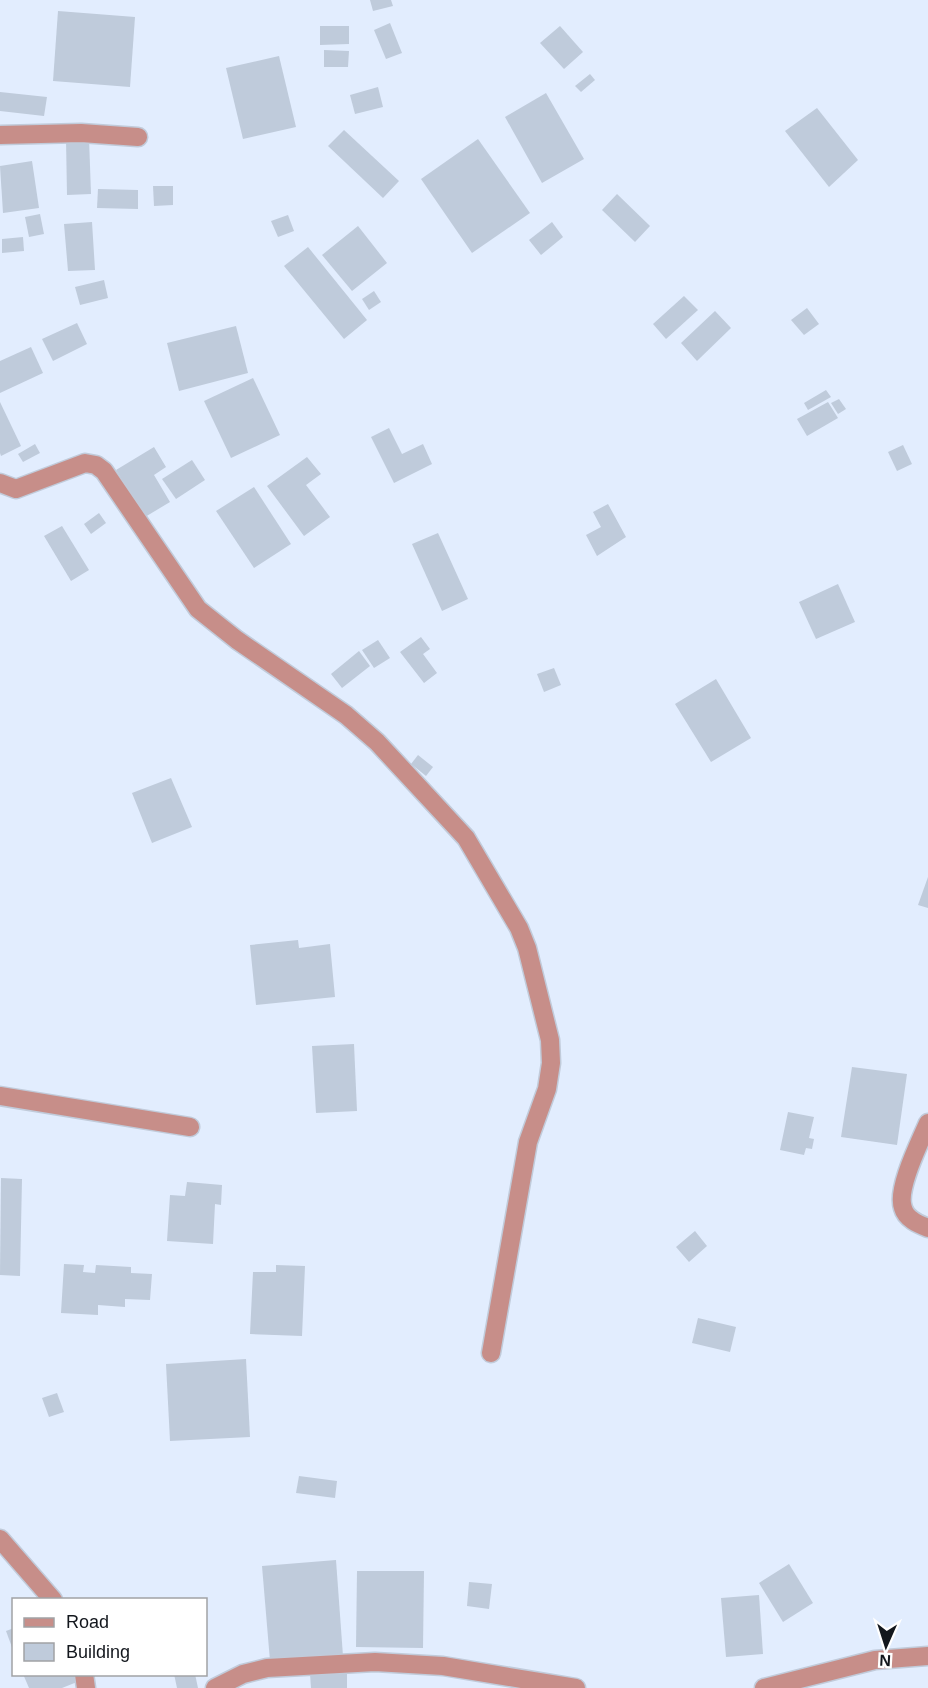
<svg xmlns="http://www.w3.org/2000/svg" width="928" height="1688" viewBox="0 0 928 1688" font-family="Arial,sans-serif">
<style>
.building{fill:#bfcbdb}
.lines{fill:none;stroke-linecap:round;stroke-linejoin:round}
.street-casing{stroke:#c1cbda;stroke-width:21}
.street{stroke:#c78e89;stroke-width:18}
</style>
<rect width="100%" height="100%" fill="#e2edfe"/>
<g class="building">
<polygon points="370,0 391,0 393,6 373,11"/>
<polygon points="58,11 135,17 130,87 53,81"/>
<polygon points="390,23 402,53 386,59 374,30"/>
<polygon points="320,26 349,26 349,44 320,45"/>
<polygon points="560,26 583,52 564,69 540,43"/>
<polygon points="324,50 349,51 348,67 324,67"/>
<polygon points="279,56 296,127 243,139 226,68"/>
<polygon points="590,74 595,80 581,92 575,86"/>
<polygon points="378,87 383,107 355,114 350,95"/>
<polygon points="0,92 47,97 44,116 0,111"/>
<polygon points="546,93 584,159 542,183 505,117"/>
<polygon points="817,108 858,160 829,187 785,131"/>
<polygon points="344,130 399,181 383,198 328,146"/>
<polygon points="89,138 91,194 67,195 66,139"/>
<polygon points="478,139 530,213 472,253 421,179"/>
<polygon points="32,161 39,208 3,213 0,166"/>
<polygon points="153,186 173,186 173,205 154,206"/>
<polygon points="98,189 138,190 138,209 97,208"/>
<polygon points="617,194 650,226 635,242 602,210"/>
<polygon points="40,214 44,234 29,237 25,217"/>
<polygon points="288,215 294,231 278,237 271,221"/>
<polygon points="92,222 95,270 68,271 64,224"/>
<polygon points="552,222 563,237 541,255 529,240"/>
<polygon points="358,226 387,263 352,291 322,255"/>
<polygon points="23,237 24,251 2,253 2,239"/>
<polygon points="308,247 367,320 344,339 284,266"/>
<polygon points="104,280 108,298 80,305 75,287"/>
<polygon points="374,291 381,302 369,310 362,299"/>
<polygon points="684,296 698,310 666,339 653,324"/>
<polygon points="807,308 819,324 804,335 791,320"/>
<polygon points="715,311 731,328 697,361 681,343"/>
<polygon points="77,323 87,344 53,361 42,339"/>
<polygon points="236,326 248,373 179,391 167,343"/>
<polygon points="31,347 43,373 0,393 0,361"/>
<polygon points="253,378 280,435 231,458 204,401"/>
<polygon points="826,390 831,397 808,410 804,403"/>
<polygon points="839,399 846,409 838,414 831,403"/>
<polygon points="0,402 21,446 1,456 0,453"/>
<polygon points="828,402 838,418 807,436 797,419"/>
<polygon points="389,428 402,454 423,444 432,464 394,483 371,437"/>
<polygon points="35,444 40,453 23,462 18,454"/>
<polygon points="903,445 912,464 897,471 888,452"/>
<polygon points="154,447 166,467 154,475 170,502 145,517 116,470"/>
<polygon points="307,457 321,474 306,485 330,517 304,536 267,486"/>
<polygon points="192,460 205,480 176,499 162,479"/>
<polygon points="254,487 291,544 254,568 216,511"/>
<polygon points="608,504 626,537 597,556 586,535 601,527 593,512"/>
<polygon points="99,513 106,523 91,534 84,524"/>
<polygon points="62,526 89,570 71,581 44,536"/>
<polygon points="438,533 468,599 442,611 412,544"/>
<polygon points="838,584 855,622 816,639 799,602"/>
<polygon points="421,637 430,649 423,654 437,673 424,683 400,652"/>
<polygon points="378,640 390,658 374,668 362,650"/>
<polygon points="359,651 370,666 342,688 331,674"/>
<polygon points="554,668 561,685 544,692 537,674"/>
<polygon points="716,679 751,738 711,762 675,704"/>
<polygon points="418,755 433,767 426,776 411,764"/>
<polygon points="171,778 192,827 152,843 132,793"/>
<polygon points="928,877 928,908 918,905"/>
<polygon points="298,940 299,948 330,944 335,997 256,1005 250,945"/>
<polygon points="354,1044 357,1111 316,1113 312,1046"/>
<polygon points="852,1067 907,1074 897,1145 841,1137"/>
<polygon points="788,1112 814,1117 809,1138 814,1139 812,1149 806,1148 804,1155 780,1150"/>
<polygon points="1,1178 22,1179 20,1276 0,1275"/>
<polygon points="187,1182 222,1185 221,1205 215,1204 213,1244 167,1241 170,1195 185,1196"/>
<polygon points="695,1231 707,1246 689,1262 676,1247"/>
<polygon points="64,1264 84,1265 83,1272 95,1273 96,1265 131,1267 131,1273 152,1274 150,1300 125,1299 125,1307 98,1305 98,1315 61,1313"/>
<polygon points="276,1265 305,1266 302,1336 250,1334 253,1272 276,1272"/>
<polygon points="698,1318 736,1327 730,1352 692,1343"/>
<polygon points="246,1359 250,1437 170,1441 166,1364"/>
<polygon points="57,1393 64,1412 49,1417 42,1398"/>
<polygon points="299,1476 337,1481 335,1498 296,1493"/>
<polygon points="336,1560 343,1656 270,1661 262,1566"/>
<polygon points="789,1564 813,1603 783,1622 759,1583"/>
<polygon points="357,1571 424,1571 423,1648 356,1647"/>
<polygon points="469,1582 492,1584 489,1609 467,1606"/>
<polygon points="759,1595 763,1654 726,1657 721,1598"/>
<polygon points="14,1628 14,1650 13,1650 6,1631"/>
<polygon points="347,1673 347,1688 311,1688 310,1674"/>
<polygon points="23,1674 74,1674 77,1682 62,1688 29,1688"/>
<polygon points="174,1674 195,1674 198,1688 177,1688"/>
</g>
<g class="lines">
<g class="street-casing">
<g id="street">
<polyline points="0,135 81,133 138,137"/>
<polyline points="0,483 16,489 85,463 96,465 104,471 198,609 237,640 346,715 377,742 466,838 519,928 527,948 550,1040 551,1063 547,1089 528,1142 491,1353"/>
<polyline points="0,1096 190,1127"/>
<path d="M 928,1123 C 920,1142 896,1189 903,1208 C 906,1219 918,1224 928,1228"/>
<polyline points="0,1539 53,1600"/>
<polyline points="84,1674 86,1688"/>
<polyline points="215,1688 243,1674 267,1668 375,1662 443,1666 576,1688"/>
<polyline points="764,1688 875,1660 928,1656"/>
</g>
</g>
<use href="#street" class="street"/>
</g>
<rect x="12" y="1598" width="195" height="78" fill="#ffffff" stroke="#a1a2a5" stroke-width="1.5"/>
<rect x="24" y="1618" width="30" height="9" fill="#c78e89" stroke="#a1a2a5" stroke-width="1.5"/>
<text x="66" y="1628" font-size="18" fill="#13171d">Road</text>
<rect x="24" y="1643" width="30" height="18" fill="#bfcbdb" stroke="#a1a2a5" stroke-width="1.5"/>
<text x="66" y="1658" font-size="18" fill="#13171d">Building</text>
<g transform="translate(886 1646) rotate(183)" stroke="#ffffff" stroke-width="4.5" paint-order="stroke">
<path d="M0-4.5L10 22L0 15L-10 22Z" fill="#13171d"/>
<text y="-9" font-size="16" font-weight="bold" text-anchor="middle" fill="#13171d">N</text>
</g>
</svg>
